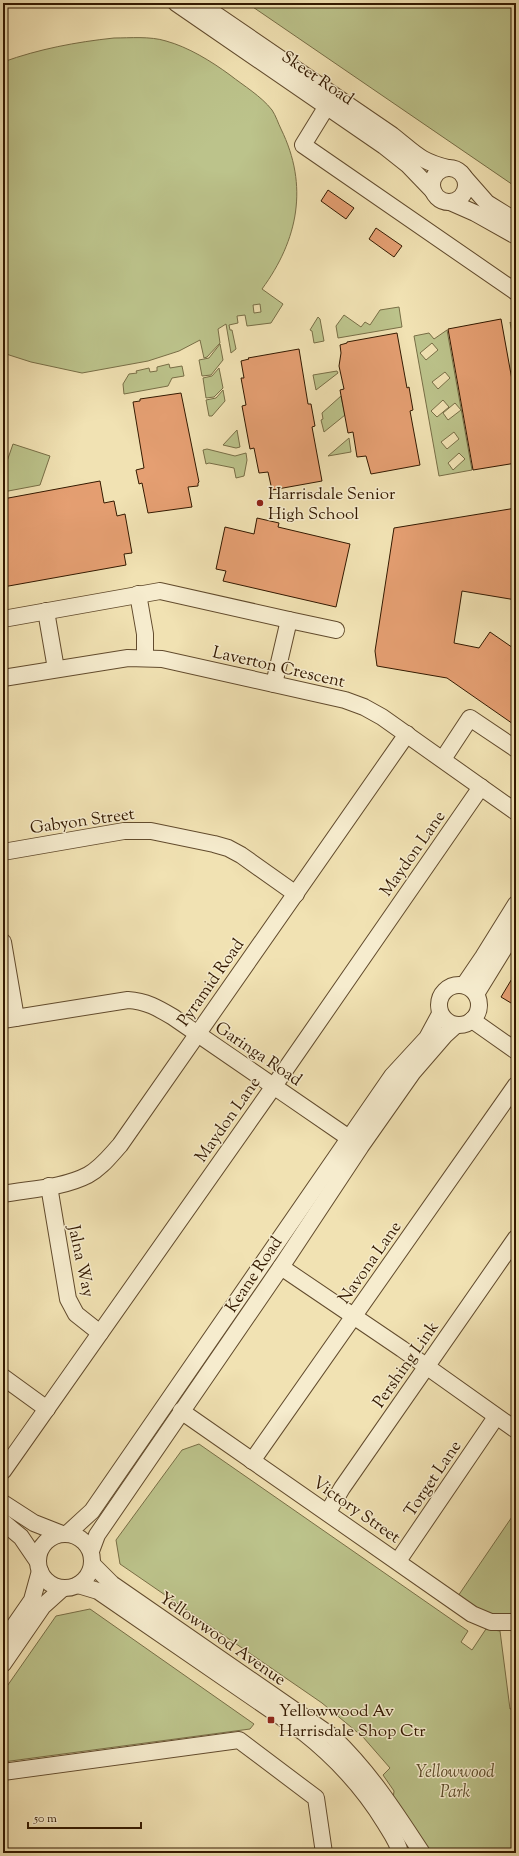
<svg xmlns="http://www.w3.org/2000/svg" width="519" height="1856" viewBox="0 0 519 1856" font-family="'Sorts Mill Goudy',serif">
<style>
.green{fill:#bcc38b;stroke:#786e46;fill-rule:evenodd}
.building{fill:#e59f72;stroke:#331900}
.lines{fill:none;stroke-linecap:round;stroke-linejoin:round}
.minor-casing{stroke:#624b2d;stroke-width:18}
.minor{stroke:#f6ecce;stroke-width:16}
.poi-dot{fill:#8f2418;stroke:#f6ecce;stroke-width:1.5}
.labels{text-anchor:middle;stroke-width:3;stroke-linejoin:round;paint-order:stroke}
.street-label{font-size:17px;fill:#331900;stroke:#f6ecce}
.poi-label{font-size:17px;fill:#331900;stroke:#f6ecce;text-anchor:start}
.park-label{font-size:17px;font-style:italic;fill:#5c4c2a;stroke:#f6ecce}
</style>
<rect width="100%" height="100%" fill="#f1e2b3"/>
<filter id="stains"><feTurbulence type="fractalNoise" baseFrequency=".005" numOctaves="4"/><feColorMatrix values="0 0 0 0 .2 0 0 0 0 .09 0 0 0 0 .02 0 0 0 .5 -.17"/></filter>
<radialGradient id="worn" r=".72"><stop offset=".6" stop-color="#630" stop-opacity="0"/><stop offset="1" stop-color="#630" stop-opacity=".3"/></radialGradient>
<g class="green">
<polygon points="247,3 516,3 516,187"/>
<path d="M 114,38 C 130,38 150,36 166,41 C 188,47 211,61 230,75 C 244,86 261,96 272,110 C 276,116 278,123 281,129 C 309,186 298,240 262,289 L 283,304 L 271,323 L 247,326 L 245,315 L 237,316 L 238,323 L 229,325 L 230,330 L 232,330 L 236,349 L 231,353 L 226,324 L 218,329 L 220,343 L 207,357 L 204,358 L 200,340 L 179,351 L 148,361 L 82,373 L 31,362 L 3,353 L 3,62 C 39,49 76,42 114,38 ZM 260,304 L 261,312 L 254,313 L 253,305 Z"/>
<polygon points="399,307 402,327 338,338 336,326 344,315 361,327 365,322 370,325 380,310"/>
<polygon points="318,317 320,319 324,341 314,343 312,331 310,330"/>
<polygon points="510,322 516,328 516,358"/>
<path d="M 447,330 L 472,470 L 439,476 L 414,336 L 429,333 L 434,339 ZM 432,343 L 438,350 L 426,360 L 420,353 ZM 445,372 L 450,378 L 438,389 L 432,382 ZM 443,400 L 449,407 L 437,417 L 431,411 ZM 455,403 L 461,410 L 448,420 L 443,413 ZM 454,432 L 459,439 L 447,449 L 441,442 ZM 459,453 L 465,459 L 453,470 L 448,463 Z"/>
<polygon points="220,344 223,360 211,375 202,376 199,360 209,358"/>
<polygon points="169,364 170,368 182,366 184,376 172,378 168,386 124,394 123,384 129,374 137,373 136,371 149,368 150,372 157,371 157,367"/>
<polygon points="219,368 223,388 214,397 206,398 203,378 212,376"/>
<polygon points="337,371 338,373 316,390 313,375"/>
<polygon points="223,390 225,401 212,416 209,416 206,400 216,398"/>
<polygon points="341,396 345,415 324,432 321,420 323,419 322,413"/>
<polygon points="237,430 240,447 236,448 223,445"/>
<polygon points="349,438 351,452 328,456"/>
<polygon points="13,444 50,456 40,485 3,492 3,467 5,467"/>
<polygon points="207,449 235,456 246,453 247,460 244,476 236,478 234,468 209,463 206,464 203,450"/>
<polygon points="199,1444 468,1631 461,1642 472,1650 486,1629 500,1631 510,1709 516,1708 516,1853 427,1853 393,1799 394,1791 383,1775 390,1768 363,1737 322,1703 120,1564 116,1540 182,1450"/>
<polygon points="516,1511 516,1616 487,1614 458,1596"/>
<polygon points="90,1609 254,1724 250,1729 3,1762 3,1692 56,1616"/>
</g>
<g class="building">
<polygon points="328,190 354,208 346,219 321,201"/>
<polygon points="376,228 402,246 394,257 369,239"/>
<polygon points="501,319 516,402 516,463 473,470 448,329"/>
<polygon points="397,333 407,388 409,387 413,410 410,411 420,465 371,474 366,456 357,457 353,432 348,433 340,390 344,389 339,366 341,353 340,345 347,343 347,342"/>
<polygon points="299,349 308,404 311,404 315,426 312,427 322,481 272,490 268,472 259,473 254,448 250,449 242,406 246,405 241,378 244,378 241,361 249,359 248,358"/>
<polygon points="181,393 199,482 198,483 198,486 188,487 192,507 148,513 142,483 139,484 136,470 144,468 133,402 140,401 140,399"/>
<polygon points="100,481 104,503 114,501 117,516 125,514 132,553 124,554 126,565 3,587 3,499"/>
<polygon points="516,508 516,600 462,591 454,643 479,648 490,632 516,650 516,726 447,678 377,666 375,651 394,528"/>
<polygon points="257,518 279,523 278,527 350,544 336,607 223,581 226,571 216,569 225,527 254,534"/>
<polygon points="516,972 516,1006 501,997"/>
</g>
<g class="lines">
<g class="minor-casing">
<g id="minor">
<polyline points="176,3 384,146 408,165 433,191"/>
<path d="M 199,3 L 392,135 C 415,153 419,161 448,168"/>
<polyline points="327,106 303,145 516,292"/>
<circle cx="449" cy="185" r="17"/>
<polyline points="465,178 487,203 516,221"/>
<polyline points="450,202 475,213 516,236"/>
<polyline points="138,594 145,634 145,657"/>
<polyline points="46,611 56,669"/>
<polyline points="3,619 160,591 289,620 274,684"/>
<polyline points="289,620 336,630"/>
<polyline points="3,678 128,658 162,659 345,700 364,707 382,717 516,812"/>
<polyline points="443,759 470,718 516,749"/>
<polyline points="3,852 124,831 151,831 214,844 228,848 241,855 296,894"/>
<polyline points="3,942 16,1018"/>
<circle cx="459" cy="1005" r="20"/>
<polyline points="464,985 483,957 516,904"/>
<polyline points="476,994 516,929"/>
<path d="M 3,1020 L 128,1000 C 146,1001 158,1008 173,1017 L 349,1138"/>
<polyline points="472,1020 516,1051"/>
<polyline points="49,1186 68,1299 76,1314 100,1333"/>
<path d="M 3,1194 C 30,1189 63,1188 88,1175 C 101,1168 110,1156 120,1145 L 407,734"/>
<polyline points="281,1267 402,1349 516,1430"/>
<polyline points="3,1377 47,1409"/>
<polyline points="181,1411 472,1614 491,1622 516,1622"/>
<polyline points="252,1461 516,1085"/>
<polyline points="3,1471 274,1086 481,787"/>
<polyline points="3,1503 34,1523 62,1534"/>
<polyline points="328,1512 342,1488 516,1238"/>
<polyline points="3,1522 21,1537 38,1562"/>
<circle cx="65" cy="1561" r="27"/>
<polyline points="67,1534 92,1511 392,1076 427,1038 440,1014"/>
<polyline points="91,1551 97,1535 281,1267 361,1146 413,1072 445,1035 456,1025"/>
<polyline points="398,1561 496,1417"/>
<path d="M 92,1564 L 112,1584 L 333,1737 C 370,1773 394,1810 422,1853"/>
<path d="M 78,1585 L 98,1591 L 303,1732 C 336,1758 363,1787 385,1823 C 391,1833 398,1842 400,1853"/>
<polyline points="3,1642 32,1600 40,1571"/>
<polyline points="3,1664 43,1606 63,1588"/>
<polyline points="3,1772 239,1740 316,1798 324,1853"/>
</g>
</g>
<use href="#minor" class="minor"/>
</g>
<g class="poi-dot">
<circle cx="260" cy="503" r="4"/>
<rect x="267" y="1716" width="8" height="8" rx="2"/>
</g>
<g class="labels">
<g class="street-label">
<text transform="translate(318 77) rotate(34)" y="6">Skeet Road</text>
<text transform="translate(279 666) rotate(13)" y="6">Laverton Crescent</text>
<text transform="translate(82 820) rotate(-8)" y="6">Gabyon Street</text>
<text transform="translate(412 853) rotate(-55)" y="6">Maydon Lane</text>
<text transform="translate(210 982) rotate(-55)" y="6">Pyramid Road</text>
<text transform="translate(259 1053) rotate(34)" y="6">Garinga Road</text>
<text transform="translate(227 1119) rotate(-55)" y="6">Maydon Lane</text>
<text transform="translate(82 1261) rotate(78)" y="6">Jalna Way</text>
<text transform="translate(369 1262) rotate(-55)" y="6">Navona Lane</text>
<text transform="translate(253 1274) rotate(-56)" y="6">Keane Road</text>
<text transform="translate(405 1364) rotate(-55)" y="6">Pershing Link</text>
<text transform="translate(432 1478) rotate(-56)" y="6">Torget Lane</text>
<text transform="translate(357 1509) rotate(35)" y="6">Victory Street</text>
<text transform="translate(223 1638) rotate(35)" y="6">Yellowwood Avenue</text>
</g>
<g class="poi-label">
<text x="268" y="499">Harrisdale Senior<tspan x="268" dy="20">High School</tspan></text>
<text x="279" y="1716">Yellowwood Av<tspan x="279" dy="20">Harrisdale Shop Ctr</tspan></text>
</g>
<g class="park-label">
<text x="455" y="1777">Yellowwood<tspan x="455" dy="20">Park</tspan></text>
</g>
</g>
<rect width="519" height="1856" fill="none" stroke="#f1e2b3" stroke-width="16"/>
<rect x="4" y="4" width="511" height="1848" fill="none" stroke="#331900" stroke-width="2"/>
<rect x="8" y="8" width="503" height="1840" fill="none" stroke="#331900"/>
<path d="M28 1822v6h113v-6" fill="none" stroke="#331900" stroke-width="2"/>
<text x="34" y="1822" font-size="12" fill="#331900" stroke="#f6ecce" stroke-width="3" paint-order="stroke">50 m</text>
<rect width="100%" height="100%" filter="url(#stains)"/>
<rect width="100%" height="100%" fill="url(#worn)"/>
</svg>
